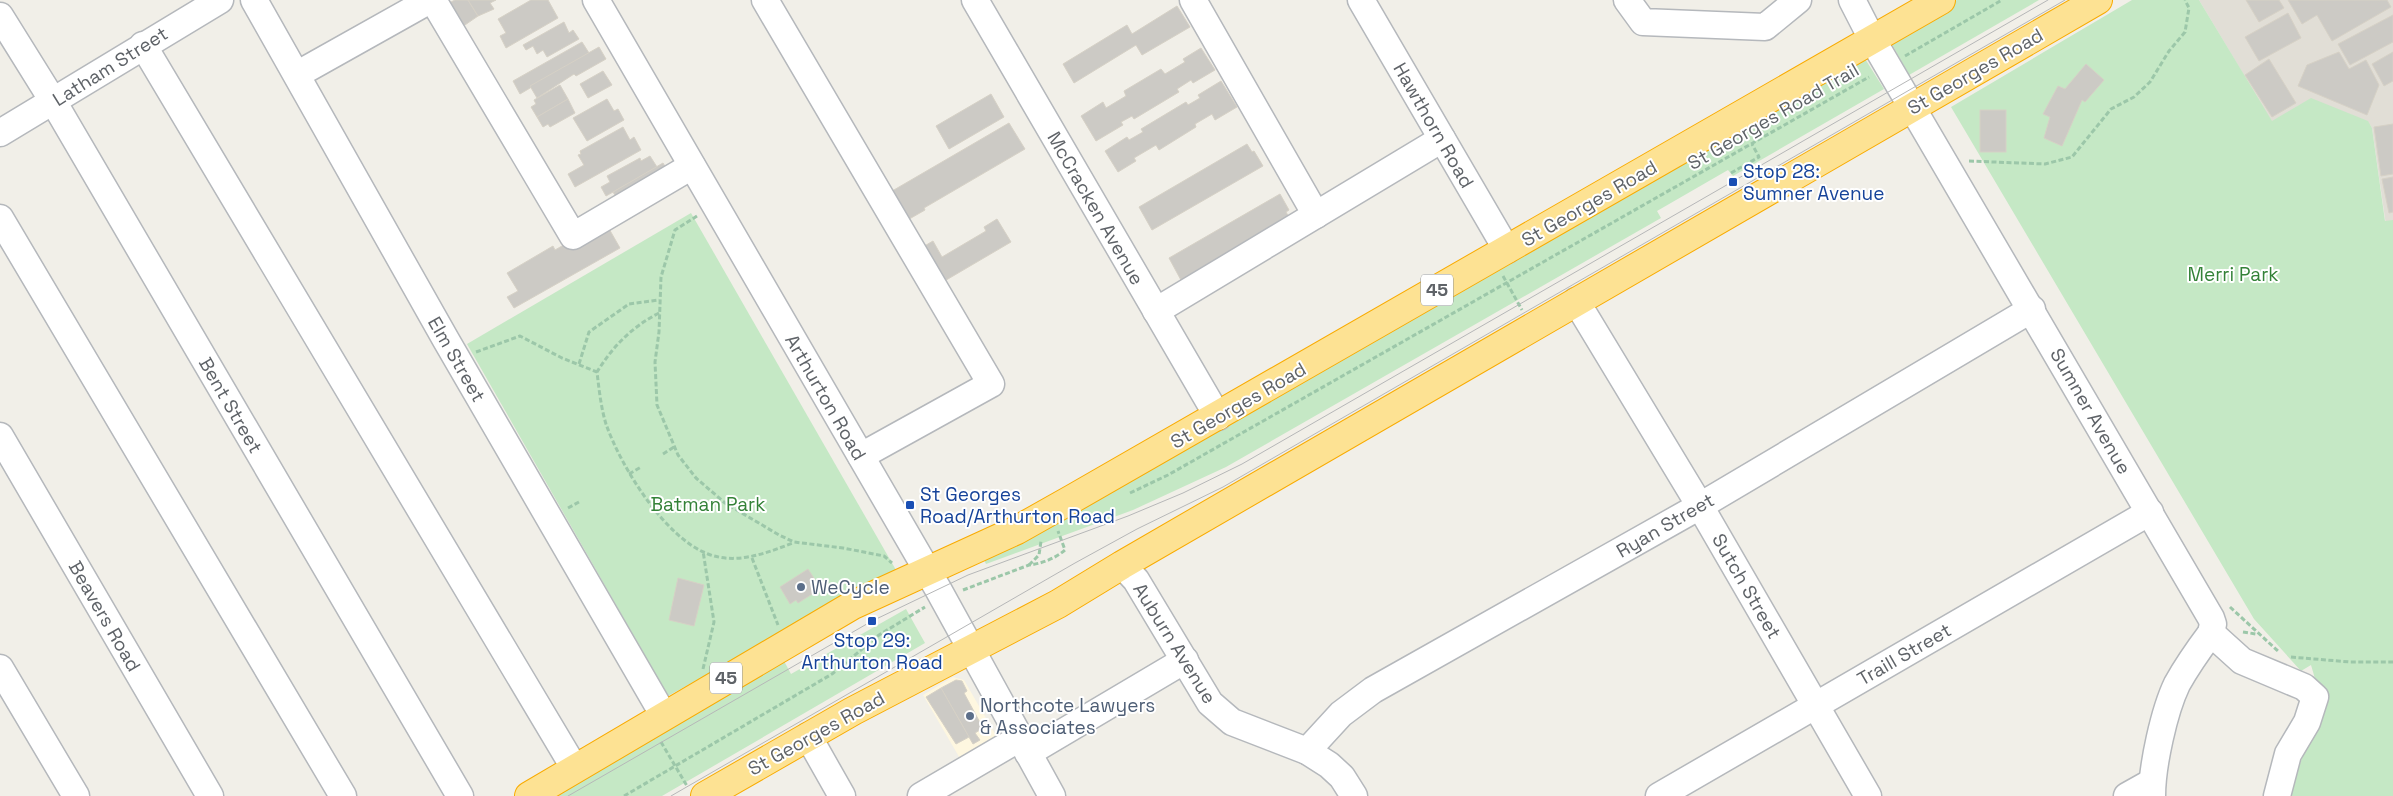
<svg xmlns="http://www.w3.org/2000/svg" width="2393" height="796" viewBox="0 0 2393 796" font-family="'Space Grotesk',sans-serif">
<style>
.commercial{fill:#fef7e0}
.education{fill:#e1ded6}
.green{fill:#c5e8c5}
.building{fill:#cccac5;stroke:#d6d1c6}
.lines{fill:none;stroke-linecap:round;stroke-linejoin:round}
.minor-casing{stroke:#b5b8bc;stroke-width:29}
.highway-casing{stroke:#f9ab00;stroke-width:30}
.path{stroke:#9cc7a9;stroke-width:3;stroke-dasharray:5 2.5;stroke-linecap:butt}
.minor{stroke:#fff;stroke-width:26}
.highway{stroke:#fde293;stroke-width:28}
.tram{stroke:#b6b7b8;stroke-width:1}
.transit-dot{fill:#1a4fb4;stroke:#fff;stroke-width:2}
.service-dot{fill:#5c6f8a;stroke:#fff;stroke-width:2}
.labels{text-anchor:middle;stroke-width:4;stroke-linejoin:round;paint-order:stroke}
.shield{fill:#fff;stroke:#8f9295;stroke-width:1}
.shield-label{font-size:18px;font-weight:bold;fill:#5f6368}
.street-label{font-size:19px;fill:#5f6368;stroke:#fff}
.transit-label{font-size:19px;fill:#164399;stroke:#fff;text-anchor:start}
.park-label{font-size:19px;fill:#348238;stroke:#fff}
.service-label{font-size:19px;fill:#4e5e75;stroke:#fff;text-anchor:start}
</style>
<rect width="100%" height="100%" fill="#f1efe8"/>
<polygon class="commercial" points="953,677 964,680 1002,746 965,767 923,695"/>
<polygon class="education" points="2199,0 2393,0 2393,274 2372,128 2368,122 2272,122"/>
<g class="green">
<polygon points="1957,0 2039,0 1909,75 1889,39"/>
<polygon points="2132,0 2199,0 2272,121 2311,98 2368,121 2372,128 2385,221 2393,220 2393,796 2287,796 2323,706 2311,665 2301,671 2254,619 1951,107"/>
<polygon points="1862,54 1884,89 1733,176 1728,170 1657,211 1661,218 1226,467 1133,510 986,564 984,560"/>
<polygon points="691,213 896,570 668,696 467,344"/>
<polygon points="906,609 925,643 662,796 551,796 784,661 791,674"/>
</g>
<g class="building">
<polygon points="455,0 468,0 478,16 462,27 449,3"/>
<polygon points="468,0 496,0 490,3 494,9 478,16"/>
<polygon points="531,0 548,0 558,18 506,48 500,36 506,33 498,19"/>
<polygon points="2246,0 2279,0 2284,8 2259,22"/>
<polygon points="2288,0 2387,0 2391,7 2332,41 2317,15 2302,24"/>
<polygon points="1177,6 1190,27 1142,55 1136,45 1074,83 1063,64 1127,25 1132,34"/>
<polygon points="2288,13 2301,38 2259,61 2245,37"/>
<polygon points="2393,15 2393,42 2350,65 2338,44"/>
<polygon points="564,22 569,33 573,30 579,39 547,57 543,50 537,54 533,46 526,50 523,45"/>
<polygon points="582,42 589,53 520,94 513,81"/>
<polygon points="599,47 606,59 576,76 574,74 537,98 530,86"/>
<polygon points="1201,48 1215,70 1193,83 1191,80 1177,89 1179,92 1134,119 1132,116 1121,122 1123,125 1096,141 1081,116 1103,102 1106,108 1126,96 1124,91 1161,69 1165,74 1185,62 1183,59"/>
<polygon points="2339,52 2349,69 2366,60 2379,85 2367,115 2298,86 2307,65"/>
<polygon points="2393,52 2393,81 2384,86 2372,64"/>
<polygon points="2269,59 2296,103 2272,117 2245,75"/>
<polygon points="2086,64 2104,80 2085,102 2082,100 2062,146 2044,138 2050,117 2043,114 2058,86 2065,89"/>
<polygon points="603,71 612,85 588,98 580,84"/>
<polygon points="1221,81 1237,107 1215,120 1212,114 1195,124 1196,127 1159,150 1156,145 1134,158 1136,161 1118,172 1105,151 1127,137 1129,140 1143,132 1141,129 1186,102 1188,105 1200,98 1198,95"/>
<polygon points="560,85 568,99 537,117 531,107 536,104 534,100"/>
<polygon points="991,94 1004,117 949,149 936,126"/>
<polygon points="568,99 575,113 550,127 548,124 543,127 537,117"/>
<polygon points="607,99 614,111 618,109 624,120 587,141 573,118"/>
<rect x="1980" y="110" width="26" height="42"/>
<polygon points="1009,123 1025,149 924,208 925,210 904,222 887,194"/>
<polygon points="2393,124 2393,174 2381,176 2374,127"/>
<polygon points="623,127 630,140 634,137 641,150 575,187 568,174 584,165 578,155 581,154 580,151"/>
<polygon points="1247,144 1252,152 1254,151 1263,166 1152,230 1139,207"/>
<polygon points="650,156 657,167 606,196 601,187 610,182 607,176 640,158 641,161"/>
<polygon points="663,163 669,173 619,202 613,192"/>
<polygon points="2393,177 2393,212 2389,213 2382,179"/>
<polygon points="1280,194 1289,210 1286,212 1290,219 1182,282 1169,258"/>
<polygon points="997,219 1011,242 936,286 916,251 933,241 942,257 986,231 984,227"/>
<polygon points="595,227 608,227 620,248 514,308 507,297 518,291 507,273 553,246 555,250"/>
<polygon points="808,569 819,586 815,588 817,591 798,603 796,600 790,604 780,587"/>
<polygon points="678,578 704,585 694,626 669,620"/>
<polygon points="956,680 962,681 967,691 964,693 983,728 975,733 980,740 973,744 941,688"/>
<polygon points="941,688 969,737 956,744 926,697"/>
</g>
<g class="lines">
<g class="minor-casing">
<g id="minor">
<polyline points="254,0 446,340 664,716"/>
<polyline points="433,0 573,236 692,166"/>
<polyline points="596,0 938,589 1052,796"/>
<polyline points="765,0 991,384 861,456"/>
<polyline points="975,0 1218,417"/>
<polyline points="1193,0 1316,215"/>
<polyline points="1361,0 1507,250"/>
<polyline points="1627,0 1643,22 1765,27 1798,0"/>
<path d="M 1852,0 L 1872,39 L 2211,618 L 2213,624 L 2211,633 C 2199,649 2187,666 2177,684 C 2164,711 2152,766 2152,796"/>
<polyline points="0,16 53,101 460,796"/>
<polyline points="143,45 575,769"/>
<polyline points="298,74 430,0"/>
<polyline points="0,133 220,0"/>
<polyline points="0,218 343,796"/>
<polyline points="1576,301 1700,506 1868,796"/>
<polyline points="1156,311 1442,139"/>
<polyline points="0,436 210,796"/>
<polyline points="1122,565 1136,580 1210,703 1232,722 1307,751 1329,765 1342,777 1354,796"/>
<polyline points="2211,633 2242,661 2304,687 2315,697 2307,722 2288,754 2277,796"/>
<polyline points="0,668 76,796"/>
<polyline points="808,736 842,796"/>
<polyline points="1307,751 1341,714 1373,690 1700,506 2032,309"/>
<polyline points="1028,753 1185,660"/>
<polyline points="921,796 1020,738"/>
<polyline points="1659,796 2150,512"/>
<polyline points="2127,796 2152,782"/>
</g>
</g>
<g class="highway-casing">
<g id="highway">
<polyline points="529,796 853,605 1017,530 1072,499 1941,0"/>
<polyline points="705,796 853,711 1058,604 1122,565 2098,0"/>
</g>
</g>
<g class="path">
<polyline points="1905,56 2002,0"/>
<polyline points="1969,161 2045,164 2072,157 2111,109 2134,97 2150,82 2169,51 2185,32 2189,8 2185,0"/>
<polyline points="1731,173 1759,157 1752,144"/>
<polyline points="697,216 675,230 661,277 659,332 655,362 657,405 678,455 696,478 725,503 779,535 794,542 843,548 884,556 892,563"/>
<polyline points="1503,276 1522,310"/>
<path d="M 659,313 C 632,327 613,346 597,372 C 599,389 601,408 606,424 C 621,467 665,538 708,554 C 737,565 766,553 793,543"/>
<polyline points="476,352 520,336 562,358 597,372"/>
<polyline points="579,364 589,332 629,304 659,300"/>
<polyline points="663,454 674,447"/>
<polyline points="629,474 641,467"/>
<polyline points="1130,493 1168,475 1869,77"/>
<polyline points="568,508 579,502"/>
<polyline points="752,558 778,625"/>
<polyline points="1029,565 1039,555 1041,541"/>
<path d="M 963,590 L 1029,565 C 1041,564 1056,558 1065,550 L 1058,531"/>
<polyline points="2230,607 2279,652"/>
<polyline points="2243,632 2256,634"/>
<polyline points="2291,657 2350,662 2393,662"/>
<polyline points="703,669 714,622 703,551"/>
<polyline points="661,742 687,786"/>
<polyline points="624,796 832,674 879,635 925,607"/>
</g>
<use href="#minor" class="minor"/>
<use href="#highway" class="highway"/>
<g class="tram">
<polyline points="568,796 872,621 968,575 1128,516 1183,493 1242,464 2048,0"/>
<polyline points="671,796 1075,563 1137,529 1223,487 2065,0"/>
</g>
</g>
<g class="transit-dot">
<rect x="1728" y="177" width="10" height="10" rx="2.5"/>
<rect x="905" y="500" width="10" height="10" rx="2.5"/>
<rect x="867" y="616" width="10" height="10" rx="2.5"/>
</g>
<g class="service-dot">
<circle cx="801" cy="587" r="5"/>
<circle cx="970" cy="716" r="5"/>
</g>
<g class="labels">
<g class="shield">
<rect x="1421" y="274.5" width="32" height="31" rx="4"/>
<rect x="710" y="662.5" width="32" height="31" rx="4"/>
</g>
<g class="shield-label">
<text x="1437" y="296">45</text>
<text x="726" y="684">45</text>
</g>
<g class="street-label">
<text transform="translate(110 66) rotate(-32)" y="7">Latham Street</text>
<text transform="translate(1975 71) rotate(-30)" y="7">St Georges Road</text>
<text transform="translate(1773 116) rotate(-30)" y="7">St Georges Road Trail</text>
<text transform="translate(1434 125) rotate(60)" y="7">Hawthorn Road</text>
<text transform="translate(1589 203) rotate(-30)" y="7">St Georges Road</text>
<text transform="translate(1096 208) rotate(60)" y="7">McCracken Avenue</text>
<text transform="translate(457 359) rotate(60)" y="7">Elm Street</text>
<text transform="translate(826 397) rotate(60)" y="7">Arthurton Road</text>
<text transform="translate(231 405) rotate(60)" y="7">Bent Street</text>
<text transform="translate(1238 405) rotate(-30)" y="7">St Georges Road</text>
<text transform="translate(2091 411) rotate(60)" y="7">Sumner Avenue</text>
<text transform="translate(1665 525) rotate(-30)" y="7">Ryan Street</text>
<text transform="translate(1747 586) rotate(60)" y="7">Sutch Street</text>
<text transform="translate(105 616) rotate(60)" y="7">Beavers Road</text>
<text transform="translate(1175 643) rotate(58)" y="7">Auburn Avenue</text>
<text transform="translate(1904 654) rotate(-30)" y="7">Traill Street</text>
<text transform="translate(816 733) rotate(-29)" y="7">St Georges Road</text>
</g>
<g class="transit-label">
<text x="1743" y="178">Stop 28:<tspan x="1743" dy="22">Sumner Avenue</tspan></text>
<text x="920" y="501">St Georges<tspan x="920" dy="22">Road/Arthurton Road</tspan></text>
<text x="872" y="647" text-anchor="middle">Stop 29:<tspan x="872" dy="22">Arthurton Road</tspan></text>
</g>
<g class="park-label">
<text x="2233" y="281">Merri Park</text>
<text x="708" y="511">Batman Park</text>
</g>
<g class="service-label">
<text x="811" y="594">WeCycle</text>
<text x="980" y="712">Northcote Lawyers<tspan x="980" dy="22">&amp; Associates</tspan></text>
</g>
</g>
</svg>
